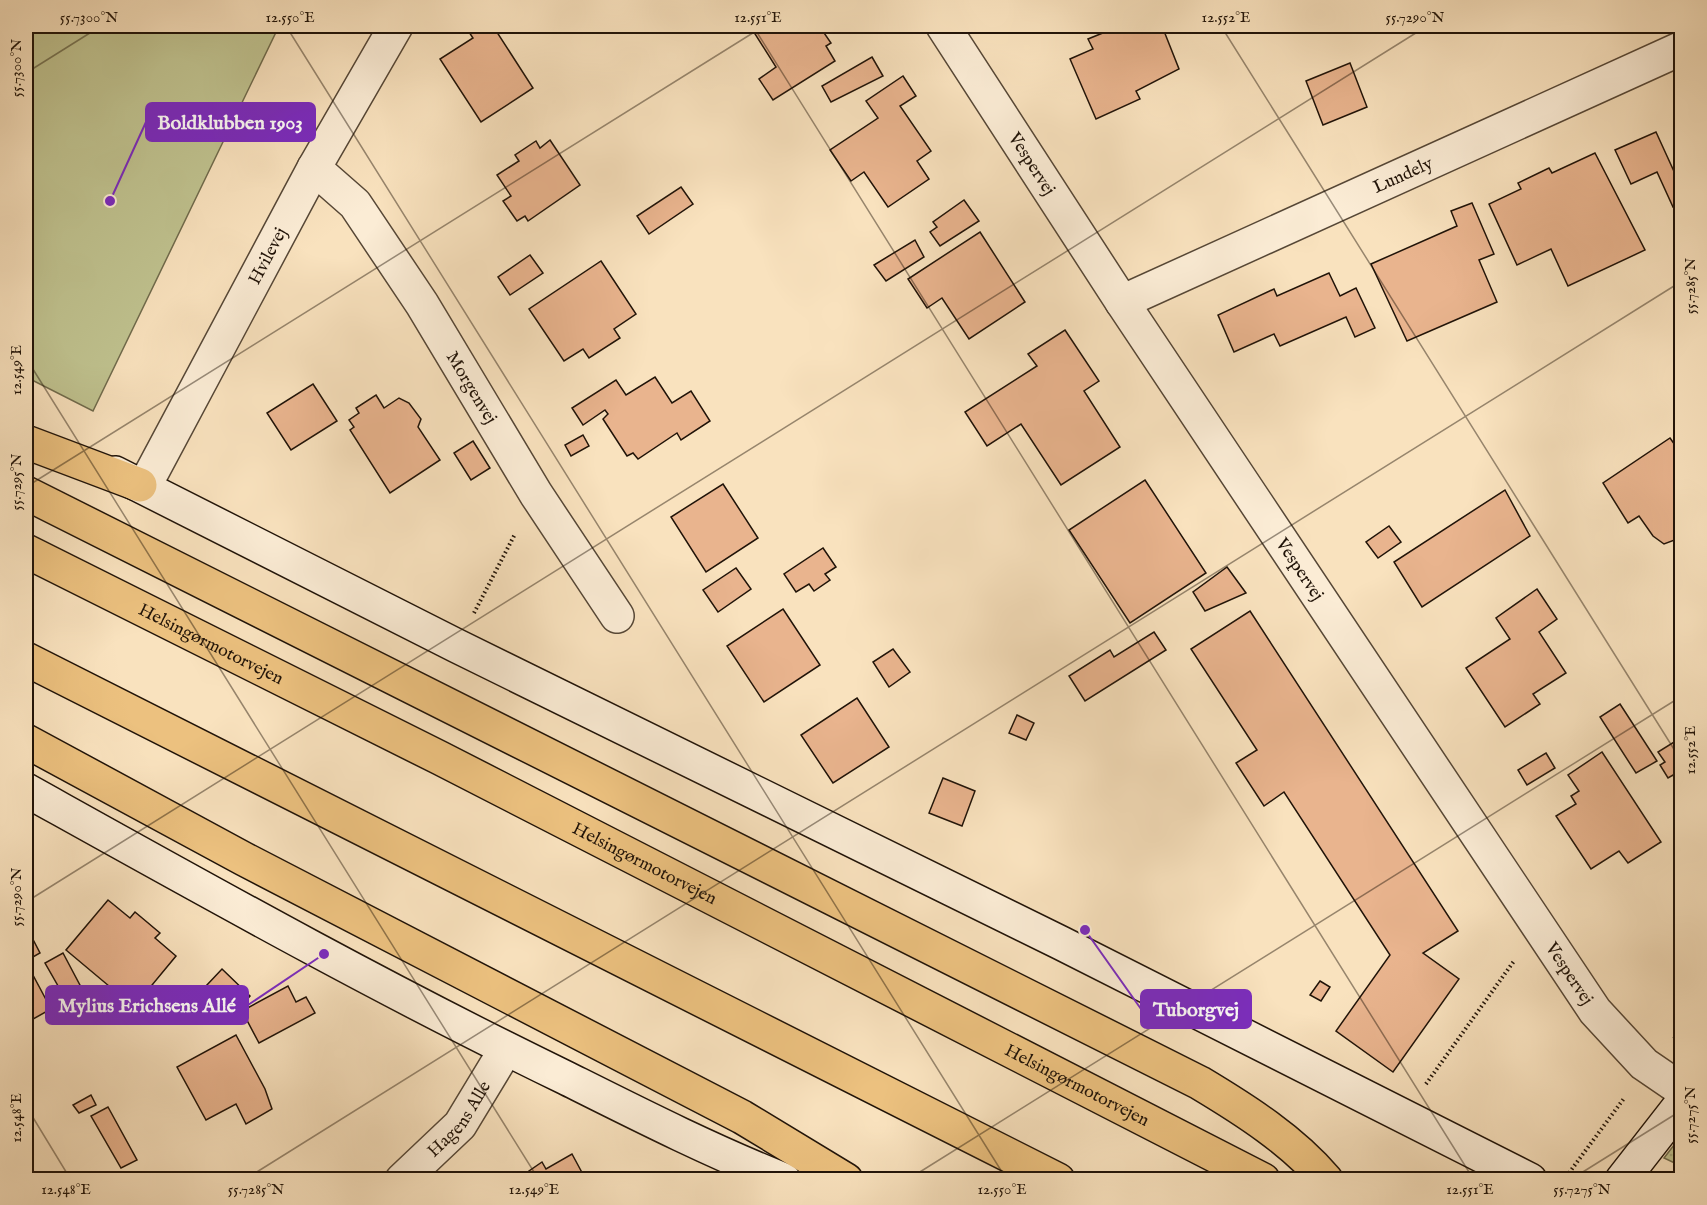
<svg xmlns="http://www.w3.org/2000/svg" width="1707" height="1205" viewBox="0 0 1707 1205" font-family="'IM FELL English',serif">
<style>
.grass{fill:url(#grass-dots);stroke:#706b4c;stroke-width:1.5}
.green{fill:#c0c390;stroke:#706b4c;stroke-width:1.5}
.building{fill:#e9b48e;stroke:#201308;stroke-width:1.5}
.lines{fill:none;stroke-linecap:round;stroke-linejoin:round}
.street-casing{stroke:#564736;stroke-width:36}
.secondary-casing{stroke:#201308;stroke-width:36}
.highway-casing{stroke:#201308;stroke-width:36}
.path{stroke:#201308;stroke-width:4;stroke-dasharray:1.5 3;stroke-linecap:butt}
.street{stroke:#fbecd5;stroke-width:33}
.secondary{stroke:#fbecd5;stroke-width:33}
.highway{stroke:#ecc17f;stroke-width:33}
.ticks{fill:none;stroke:#201308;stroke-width:1.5;stroke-opacity:0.45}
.labels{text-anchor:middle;stroke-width:6;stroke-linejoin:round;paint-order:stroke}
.street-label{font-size:18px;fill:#201308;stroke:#fbecd5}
.leader{fill:none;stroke:#7b2cbf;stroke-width:2}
.callout-dot{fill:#7b2cbf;stroke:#fbecd5;stroke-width:2}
.callout{fill:#7b2cbf;stroke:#7b2cbf;stroke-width:2}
.callout-label{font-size:20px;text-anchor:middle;font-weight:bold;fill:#fff}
.neatline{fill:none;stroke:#201308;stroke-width:2}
.ticks-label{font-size:15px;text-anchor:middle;fill:#201308}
</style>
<defs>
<pattern id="grass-dots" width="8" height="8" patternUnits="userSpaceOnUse" patternTransform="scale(1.5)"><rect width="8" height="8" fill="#c0c390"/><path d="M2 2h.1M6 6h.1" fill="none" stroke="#a5a77b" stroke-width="1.8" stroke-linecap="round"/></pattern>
</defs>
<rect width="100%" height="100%" fill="#f9e2be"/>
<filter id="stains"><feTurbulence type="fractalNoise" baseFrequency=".00333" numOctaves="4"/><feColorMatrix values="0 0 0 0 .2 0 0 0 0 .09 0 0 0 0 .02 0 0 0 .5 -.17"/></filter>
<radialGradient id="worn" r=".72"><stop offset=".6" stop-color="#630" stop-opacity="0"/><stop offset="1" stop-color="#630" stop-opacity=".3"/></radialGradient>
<polygon class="grass" points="1681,1136 1681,1166 1664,1158"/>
<polygon class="green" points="26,26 279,26 93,411 26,377"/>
<g class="building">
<polygon points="465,26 493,26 533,88 481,122 440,59 473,38"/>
<polygon points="750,26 813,26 815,30 820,27 831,43 826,46 835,61 773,100 759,79 776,67"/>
<polygon points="1120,26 1162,26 1179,69 1136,91 1140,99 1096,119 1070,59 1093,49 1088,39"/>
<polygon points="872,57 883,76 831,102 822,86"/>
<polygon points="1350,63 1367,107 1323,125 1306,81"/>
<polygon points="903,76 916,96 900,106 931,151 917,161 929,179 888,207 864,172 851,181 830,150 878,118 866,101"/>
<polygon points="1656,132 1682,189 1682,203 1673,207 1657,172 1631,184 1615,150"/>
<polygon points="550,140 580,185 528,221 525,216 517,221 503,201 511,196 497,175 519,161 515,155 536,141 540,148"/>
<polygon points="1595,153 1645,250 1568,286 1551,249 1517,265 1489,204 1521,189 1518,183 1549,168 1552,173"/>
<polygon points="681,187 693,204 649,234 637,216"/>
<polygon points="964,200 979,221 940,246 930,232 937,227 933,222"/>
<polygon points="1472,203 1494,254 1479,260 1497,302 1407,341 1371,264 1457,226 1451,211"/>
<polygon points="980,232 1025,302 969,339 942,298 927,308 908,279"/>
<polygon points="915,240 924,257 886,281 874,265"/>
<polygon points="530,255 543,273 510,295 498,277"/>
<polygon points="601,261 636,314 614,329 620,338 589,358 583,349 564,361 529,309"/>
<polygon points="1329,273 1340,296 1356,288 1375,328 1355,337 1346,317 1280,346 1274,334 1234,352 1218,315 1274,289 1277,296"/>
<polygon points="1065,330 1099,381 1084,391 1120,447 1061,485 1021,424 987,446 965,412 1037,366 1028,354"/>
<polygon points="655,377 672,403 691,391 710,421 681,440 677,433 638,459 633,453 627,456 603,419 608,414 605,410 583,425 572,408 616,380 626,395"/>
<polygon points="313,384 337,421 291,450 267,413"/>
<polygon points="376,395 384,408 399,398 409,403 421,419 418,427 440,460 390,493 350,430 354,427 349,420 359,413 356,408"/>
<polygon points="583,435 589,446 571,456 565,445"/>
<polygon points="1670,438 1682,455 1682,529 1680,538 1664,544 1653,536 1639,516 1628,523 1603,483"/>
<polygon points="473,441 490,468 471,480 454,453"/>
<polygon points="1145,480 1206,573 1130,623 1069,530"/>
<polygon points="723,484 758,538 706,572 671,517"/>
<polygon points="1505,490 1530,536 1422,607 1394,562"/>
<polygon points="1389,526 1401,542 1378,558 1366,542"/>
<polygon points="823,548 836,567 825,574 830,580 814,591 809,584 796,592 784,574"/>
<polygon points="1227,567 1246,593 1205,611 1193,592"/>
<polygon points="736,568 751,589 718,612 703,590"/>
<polygon points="1537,589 1557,619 1539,632 1566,673 1533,694 1540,704 1505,727 1466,668 1510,639 1496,618"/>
<polygon points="783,609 820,665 764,702 727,646"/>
<polygon points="1250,611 1458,931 1423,953 1459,979 1393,1072 1336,1031 1390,955 1284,792 1264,806 1236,763 1257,750 1191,649"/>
<polygon points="1154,632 1166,650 1085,701 1069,676 1110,650 1114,657"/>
<polygon points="893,649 910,672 889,687 873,662"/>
<polygon points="857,698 889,747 833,783 801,735"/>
<polygon points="1620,704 1657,761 1636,773 1600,717"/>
<polygon points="1017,715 1034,723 1026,740 1009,733"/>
<polygon points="1682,737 1682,789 1673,775 1668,778 1660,765 1665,762 1658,752"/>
<polygon points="1602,752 1661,842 1628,863 1619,851 1591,869 1556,816 1576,804 1571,796 1579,791 1568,775"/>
<polygon points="1546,753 1555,768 1527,785 1518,770"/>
<polygon points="943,778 975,791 962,826 929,813"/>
<polygon points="108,900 130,918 135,912 160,933 155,938 176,956 152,985 157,988 142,1007 137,1003 134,1007 66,950"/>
<polygon points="26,926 40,953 26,961"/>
<polygon points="63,953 82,989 65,998 45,963"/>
<polygon points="26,962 51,1009 26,1023"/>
<polygon points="222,969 250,996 235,1013 206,986"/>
<polygon points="1320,981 1330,987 1321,1001 1310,995"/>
<polygon points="288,986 296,1002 306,997 315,1013 259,1043 242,1011"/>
<polygon points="236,1035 265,1089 272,1109 246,1124 236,1104 206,1120 177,1067"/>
<polygon points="91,1095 96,1105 79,1113 73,1105"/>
<polygon points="108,1107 137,1160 121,1168 91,1116"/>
<polygon points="572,1154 586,1180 527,1180 532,1177 529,1171 542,1162 546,1169"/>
</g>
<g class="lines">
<g class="street-casing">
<g id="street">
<path id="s1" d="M 943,26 L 1122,302 L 1595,1011 L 1644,1064 L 1682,1090"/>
<path id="s2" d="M 314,168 L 355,204 L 422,304 L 536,494 L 617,616"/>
<path id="s3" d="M 1122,302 L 1682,48"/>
<path id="s4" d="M 144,487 L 314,168 L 396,26"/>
<path id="s5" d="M 402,1180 L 460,1125 L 506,1049"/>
</g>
</g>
<g class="secondary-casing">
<g id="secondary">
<polyline points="115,473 457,646 1061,943 1530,1180"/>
<path d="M 26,790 C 204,889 382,989 566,1078 C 638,1114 709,1150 784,1180"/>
<polyline points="1622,1180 1682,1103"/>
</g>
</g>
<g class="highway-casing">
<g id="highway">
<polyline points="26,442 140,485"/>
<path d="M 26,493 L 1200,1083 C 1245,1110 1292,1140 1326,1180"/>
<path id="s6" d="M 26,551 L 440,758 L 1263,1180"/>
<polyline points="26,659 1058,1180"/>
<polyline points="26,741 244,859 742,1117 846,1180"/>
</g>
</g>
<g class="path">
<polyline points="474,613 515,534"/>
<polyline points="1674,1039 1682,1030"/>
<polyline points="1426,1084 1514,961"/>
<polyline points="1569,1173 1625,1097"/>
</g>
<use href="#street" class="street"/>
<use href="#secondary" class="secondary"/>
<use href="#highway" class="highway"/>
</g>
<path class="ticks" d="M 286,26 L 1007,1180M 753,26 L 1474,1180M 1221,26 L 1682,762M 26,73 L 101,26M 26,358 L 539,1180M 26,487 L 764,26M 26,902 L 1427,26M 26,1106 L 71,1180M 244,1180 L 1682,281M 907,1180 L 1682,696M 1570,1180 L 1682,1110"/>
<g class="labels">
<g class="street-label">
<text dy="6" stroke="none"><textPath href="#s1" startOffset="164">Vespervej</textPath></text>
<text dy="6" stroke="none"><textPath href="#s3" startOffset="308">Lundely</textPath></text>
<text dy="6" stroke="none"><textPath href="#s4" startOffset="262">Hvilevej</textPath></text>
<text dy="6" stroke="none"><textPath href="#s2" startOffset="272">Morgenvej</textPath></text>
<text dy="6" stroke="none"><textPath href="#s1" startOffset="650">Vespervej</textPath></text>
<text dy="6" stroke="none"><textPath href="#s6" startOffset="207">Helsingørmotorvejen</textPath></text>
<text dy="6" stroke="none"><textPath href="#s6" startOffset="693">Helsingørmotorvejen</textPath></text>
<text dy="6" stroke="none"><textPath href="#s1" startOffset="1136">Vespervej</textPath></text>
<text dy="6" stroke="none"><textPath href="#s6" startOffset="1179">Helsingørmotorvejen</textPath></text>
<text dy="6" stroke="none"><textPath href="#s5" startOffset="84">Hagens Alle</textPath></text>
</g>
</g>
<path class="leader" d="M110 201L146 122M324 954L248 1005M1085 930L1141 1009"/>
<g class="callout-dot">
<circle cx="110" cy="201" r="6"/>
<circle cx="324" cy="954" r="6"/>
<circle cx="1085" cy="930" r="6"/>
</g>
<g class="callout">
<rect x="146" y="103" width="169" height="38" rx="6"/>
<rect x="46" y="986" width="202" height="38" rx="6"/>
<rect x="1141" y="990" width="110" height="38" rx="6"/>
</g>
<g class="callout-label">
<text x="230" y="129">Boldklubben 1903</text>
<text x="147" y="1012">Mylius Erichsens Allé</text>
<text x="1196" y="1016">Tuborgvej</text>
</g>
<rect width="1707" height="1205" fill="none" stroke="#f9e2be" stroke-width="66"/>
<rect x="33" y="33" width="1641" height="1139" class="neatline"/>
<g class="ticks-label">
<text x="89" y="22">55.7300°N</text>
<text x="290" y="22">12.550°E</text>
<text x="758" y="22">12.551°E</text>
<text x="1226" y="22">12.552°E</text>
<text x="1415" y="22">55.7290°N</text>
<text transform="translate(16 68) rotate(-90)" y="5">55.7300°N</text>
<text transform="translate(1690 286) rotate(-90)" y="5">55.7285°N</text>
<text transform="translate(16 370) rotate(-90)" y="5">12.549°E</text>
<text transform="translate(16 482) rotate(-90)" y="5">55.7295°N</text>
<text transform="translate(1690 750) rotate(-90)" y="5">12.552°E</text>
<text transform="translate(16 897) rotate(-90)" y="5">55.7290°N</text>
<text transform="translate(1690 1115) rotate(-90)" y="5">55.7275°N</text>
<text transform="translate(16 1118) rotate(-90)" y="5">12.548°E</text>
<text x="66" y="1194">12.548°E</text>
<text x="256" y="1194">55.7285°N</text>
<text x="534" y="1194">12.549°E</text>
<text x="1002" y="1194">12.550°E</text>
<text x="1470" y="1194">12.551°E</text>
<text x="1582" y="1194">55.7275°N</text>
</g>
<rect width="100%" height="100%" filter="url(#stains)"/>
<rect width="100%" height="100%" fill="url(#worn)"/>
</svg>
